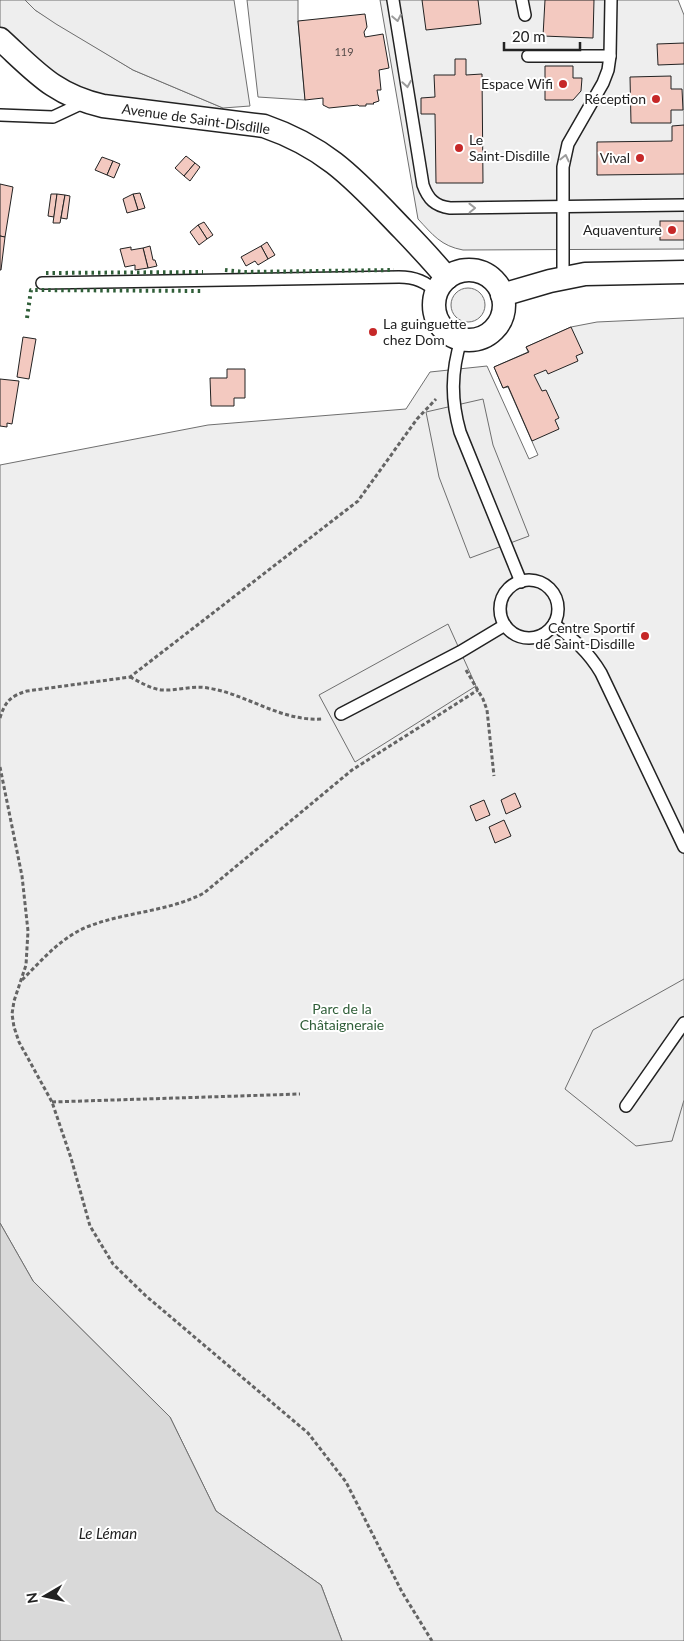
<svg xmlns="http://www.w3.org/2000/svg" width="684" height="1641" viewBox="0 0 684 1641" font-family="Lato,sans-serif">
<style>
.green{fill:#eee;stroke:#6f6f6f}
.parking{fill:#ededed;stroke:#6f6f6f}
.water{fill:#d9d9d9;stroke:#6f6f6f}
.building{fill:#f3c9c0;stroke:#222}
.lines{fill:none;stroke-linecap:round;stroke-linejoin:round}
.lane-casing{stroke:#222;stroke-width:14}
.street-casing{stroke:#222;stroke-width:25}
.path{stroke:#646464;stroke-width:3;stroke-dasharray:4 2.5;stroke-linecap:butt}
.lane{stroke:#fff;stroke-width:11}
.street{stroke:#fff;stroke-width:22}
.hedge{stroke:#2f5e38;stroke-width:4;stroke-dasharray:2.5 4;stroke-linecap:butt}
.oneway{stroke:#9c9c9c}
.poi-dot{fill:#c62828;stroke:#fff;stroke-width:2}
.labels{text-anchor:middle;stroke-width:4;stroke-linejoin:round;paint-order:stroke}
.number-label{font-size:11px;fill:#564c4a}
.poi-label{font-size:14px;fill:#222;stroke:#fff;text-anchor:end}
.street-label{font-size:14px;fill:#222;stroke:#fff}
.park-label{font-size:14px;fill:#2f5e38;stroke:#fff}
.water-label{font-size:15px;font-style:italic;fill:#222;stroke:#fff}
</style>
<rect width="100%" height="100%" fill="#fff"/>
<g class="green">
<polygon points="0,0 25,0 35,10 133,70 223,108 220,117 78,93 0,34"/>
<path d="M 380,0 L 678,0 L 684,15 L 684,249 L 463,250 C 441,246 433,235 418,219 Z"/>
<circle cx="468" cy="305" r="17"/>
<polygon points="684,318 684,1641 342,1641 321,1585 216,1511 170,1417 33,1281 0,1223 0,465 208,425 406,409 430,372 487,366 529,459 538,455 508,387 503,388 494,367 528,352 526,347 571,327 597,322"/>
</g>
<g class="parking">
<polygon points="25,0 234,0 250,106 223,108 133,70 56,24 35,10"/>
<polygon points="247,0 298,0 298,21 305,100 258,97"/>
<polygon points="483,399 493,445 529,536 470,558 439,477 426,412"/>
<polygon points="448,624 476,686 355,762 319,695"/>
<polygon points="684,979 684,1100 672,1141 636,1146 565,1089 593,1030"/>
</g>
<polygon class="water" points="0,1223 33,1281 170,1417 216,1511 321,1585 342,1641 0,1641"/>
<g class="building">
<polygon points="422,0 478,0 481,24 426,30"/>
<polygon points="545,0 594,0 593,38 543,36"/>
<polygon points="365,14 367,27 364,32 365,37 383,34 389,68 379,70 381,90 377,90 379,101 373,103 374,104 366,104 366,106 359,106 358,105 329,108 323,105 323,98 305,100 298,21"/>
<polygon points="684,43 684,64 658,65 657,44"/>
<polygon points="455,59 466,59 466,75 482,74 483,183 436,183 435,114 421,114 421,98 435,97 434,75 455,75"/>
<polygon points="545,66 573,66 573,78 582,78 581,91 573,100 545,100"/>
<polygon points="671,76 671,89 682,89 683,110 671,110 671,123 631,123 630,77"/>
<polygon points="684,125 684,174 597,175 597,142 672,141 672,126"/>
<polygon points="186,156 195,163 184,176 175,168"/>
<polygon points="102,157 113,161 107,175 95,170"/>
<polygon points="113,161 120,164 114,178 107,175"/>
<polygon points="195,163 200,167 190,181 184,176"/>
<polygon points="0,184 13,187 5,237 0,236"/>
<polygon points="140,193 145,208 138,210 133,194"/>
<polygon points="51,194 57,194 54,217 48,216"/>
<polygon points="57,194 65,195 60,223 53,223"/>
<polygon points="133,194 138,210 127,213 123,199"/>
<polygon points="65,195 70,196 67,219 61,218"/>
<rect x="660" y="221" width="24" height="19"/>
<polygon points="204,222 213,235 207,239 198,225"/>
<polygon points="198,225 207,239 199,245 190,232"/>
<polygon points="0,236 5,237 1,270 0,270"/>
<polygon points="267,242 275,255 268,259 261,246"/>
<polygon points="150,246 153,260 155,260 157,266 148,268 143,248"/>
<polygon points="261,246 268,259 258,265 255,261 246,266 241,257"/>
<polygon points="131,247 131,250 143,248 148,268 135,270 135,265 125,267 120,249"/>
<polygon points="571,327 583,353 576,356 578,361 548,374 546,370 534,375 542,391 546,390 559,418 555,420 559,429 532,441 508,386 503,388 494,367 529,352 526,347"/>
<polygon points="23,337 36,339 29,379 17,377"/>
<polygon points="227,369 245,369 245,398 234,398 234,406 211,406 210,378 227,378"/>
<polygon points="0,379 19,381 12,424 7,423 7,427 0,426"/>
<polygon points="515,793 521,807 506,814 501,800"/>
<polygon points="484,800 490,815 476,821 470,806"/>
<polygon points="504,820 511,836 495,843 489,827"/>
</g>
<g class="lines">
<g class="lane-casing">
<g id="lane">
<path d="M 393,0 L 423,185 C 428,199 435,206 450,208 L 684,205"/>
<polyline points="522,0 525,15"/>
<polyline points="528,56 610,56"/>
<polyline points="0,115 53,117 85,102"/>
<polyline points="563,278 563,167 568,144 603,83 608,70 610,56 611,0"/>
<path d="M 42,283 L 399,277 C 414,277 426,281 436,292"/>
<path d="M 461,340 C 451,372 451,400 460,432 L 521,582"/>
<circle cx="529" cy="609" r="29"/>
<path d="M 554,624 C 573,639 588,651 601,673 L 684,847"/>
<polyline points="341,714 460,652 505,625"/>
<polyline points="626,1106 684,1023"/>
</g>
</g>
<g class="street-casing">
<g id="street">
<path d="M 0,39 C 35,71 54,95 103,106 L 264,126 C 322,146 350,174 392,218 C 411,238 430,257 447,278"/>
<circle cx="469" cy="305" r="35"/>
<polyline points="502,295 550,281 585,274 684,272"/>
</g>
</g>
<g class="path">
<polyline points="466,670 483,699 487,710 494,776"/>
<path d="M 130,677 C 140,682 151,689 162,690 C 178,691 192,685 208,688 C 247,694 281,722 323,719"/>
<path d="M 0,718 C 5,702 10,696 27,691 L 130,677 L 358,501 L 417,419 L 436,399"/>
<polyline points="0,767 22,876 28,931 26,965 14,1001 12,1014 14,1027 19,1042 52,1102 71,1158 90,1226 113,1264 146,1296 308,1433 346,1482 402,1592 432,1641"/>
<path d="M 22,980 C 43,959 63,935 92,925 C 128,912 170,911 204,893 L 352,770 L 478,690"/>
<polyline points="52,1102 300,1094"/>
</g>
<use href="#lane" class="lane"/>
<use href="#street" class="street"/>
<g class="hedge">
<polyline points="225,270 244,272 394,270"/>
<polyline points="46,273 203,272"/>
<polyline points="27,318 31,290 203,291"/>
</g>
</g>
<defs><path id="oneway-chevron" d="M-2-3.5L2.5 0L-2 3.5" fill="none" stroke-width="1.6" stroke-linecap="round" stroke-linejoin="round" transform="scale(1.25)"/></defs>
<g class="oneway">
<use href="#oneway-chevron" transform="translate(397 18) rotate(79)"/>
<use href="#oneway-chevron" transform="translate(407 84) rotate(81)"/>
<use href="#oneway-chevron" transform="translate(565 158) rotate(-77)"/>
<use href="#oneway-chevron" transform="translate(472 208) rotate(-1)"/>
</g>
<g class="poi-dot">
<circle cx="563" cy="84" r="5"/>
<circle cx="656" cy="99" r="5"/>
<circle cx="459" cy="148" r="5"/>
<circle cx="640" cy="158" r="5"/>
<circle cx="672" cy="230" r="5"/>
<circle cx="373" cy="332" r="5"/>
<circle cx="645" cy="636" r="5"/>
</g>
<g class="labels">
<g class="number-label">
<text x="344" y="56">119</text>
</g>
<g class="poi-label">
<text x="553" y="89">Espace Wifi</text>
<text x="646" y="104">Réception</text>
<text x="469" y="145" text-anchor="start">Le<tspan x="469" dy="16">Saint-Disdille</tspan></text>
<text x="630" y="163">Vival</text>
<text x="662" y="235">Aquaventure</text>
<text x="383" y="329" text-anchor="start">La guinguette<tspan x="383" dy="16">chez Dom</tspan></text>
<text x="635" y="633">Centre Sportif<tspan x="635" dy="16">de Saint-Disdille</tspan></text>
</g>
<g class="street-label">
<text transform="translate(196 119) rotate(8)" y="5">Avenue de Saint-Disdille</text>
</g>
<g class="park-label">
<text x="342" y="1014">Parc de la<tspan x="342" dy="16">Châtaigneraie</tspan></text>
</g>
<g class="water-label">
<text x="108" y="1539">Le Léman</text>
</g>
</g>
<g transform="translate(45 1596) rotate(261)" stroke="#ffffff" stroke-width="4" paint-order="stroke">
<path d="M0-4L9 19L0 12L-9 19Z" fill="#222222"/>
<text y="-8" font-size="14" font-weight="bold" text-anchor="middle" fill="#222222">N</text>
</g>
<path d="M504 42v8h76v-8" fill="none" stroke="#222222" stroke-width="2.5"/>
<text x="512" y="42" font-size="15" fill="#222222" stroke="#ffffff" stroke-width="4" paint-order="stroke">20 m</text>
</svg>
